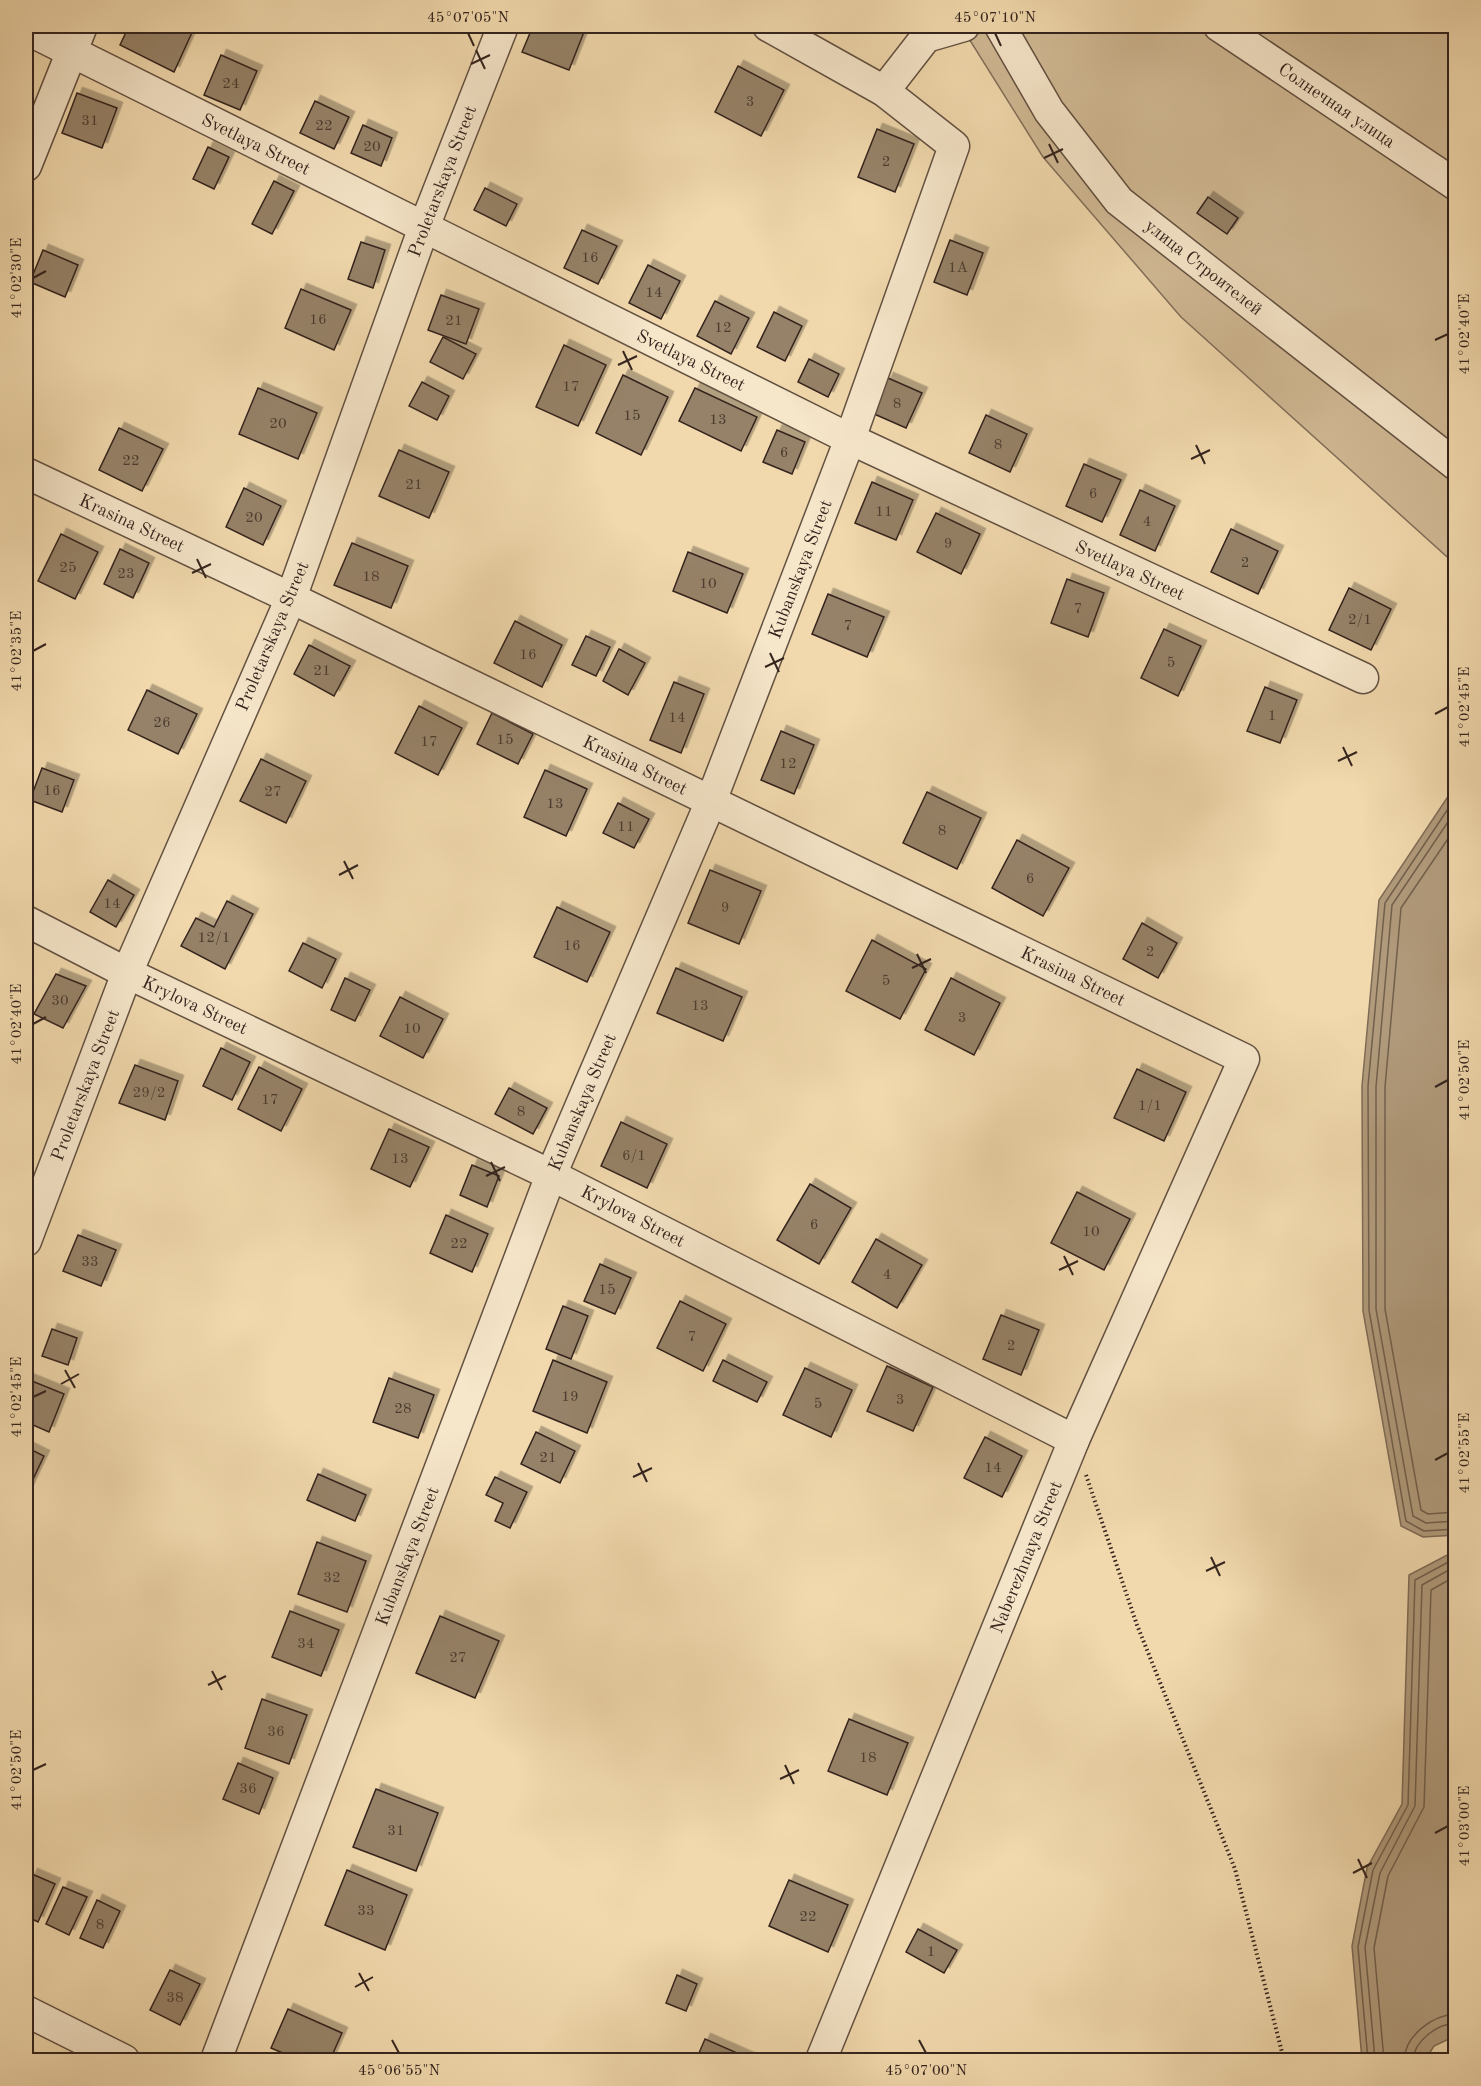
<svg xmlns="http://www.w3.org/2000/svg" width="1481" height="2086" viewBox="0 0 1481 2086" font-family="'Old Standard TT',serif">
<style>
.green{fill:#d1ba95;stroke:#826f5a;stroke-width:1.5}
.water{fill:#b19b7c;stroke:#7f6b56;stroke-width:1.5}
.lines{fill:none;stroke-linecap:round;stroke-linejoin:round}
.shore{stroke:#72604d;stroke-width:1.5}
.building{fill:#968268;stroke:#34241e;stroke-width:1.5;filter:url(#shadow)}
.minor-casing{stroke:#635142;stroke-width:33}
.path{stroke:#34241e;stroke-width:4;stroke-dasharray:1.5 3;stroke-linecap:butt}
.minor{stroke:#f6e6ca;stroke-width:30}
.ticks{fill:none;stroke:#34241e;stroke-width:2}
.labels{text-anchor:middle;stroke-width:4.5;stroke-linejoin:round;paint-order:stroke}
.number-label{font-size:15px;fill:#4c3c30}
.street-label{font-size:18px;fill:#34241e;stroke:#f6e6ca}
.neatline{fill:none;stroke:#34241e;stroke-width:2}
.ticks-label{font-size:15px;text-anchor:middle;fill:#34241e}
</style>
<defs>
<filter id="shadow"><feDropShadow dx="5.5" dy="-5.5" stdDeviation="0" flood-color="#0004"/></filter>
</defs>
<rect width="100%" height="100%" fill="#f1d9ad"/>
<filter id="stains"><feTurbulence type="fractalNoise" baseFrequency=".00333" numOctaves="4"/><feColorMatrix values="0 0 0 0 .2 0 0 0 0 .09 0 0 0 0 .02 0 0 0 .5 -.17"/></filter>
<radialGradient id="worn" r=".72"><stop offset=".6" stop-color="#630" stop-opacity="0"/><stop offset="1" stop-color="#630" stop-opacity=".3"/></radialGradient>
<polygon class="green" points="961,26 1455,26 1455,564 1181,317 1043,157"/>
<g class="water">
<polygon points="1455,786 1456,1535 1423,1537 1401,1526 1363,1311 1362,1086 1379,900"/>
<polygon points="1455,1551 1455,2036 1434,2046 1425,2060 1362,2060 1352,1946 1367,1868 1402,1804 1409,1575"/>
</g>
<g class="lines">
<g class="shore">
<polyline points="1456,797 1385,903 1368,1086 1369,1310 1406,1521 1424,1531 1456,1529"/>
<polyline points="1456,810 1392,905 1376,1087 1376,1309 1413,1516 1426,1523 1456,1521"/>
<polyline points="1456,827 1401,908 1385,1087 1385,1309 1421,1510 1428,1514 1456,1512"/>
<polyline points="1368,2060 1358,1947 1373,1870 1408,1805 1415,1580 1456,1558"/>
<polyline points="1375,2060 1365,1947 1380,1873 1415,1806 1422,1585 1456,1566"/>
<polyline points="1384,2060 1374,1948 1388,1876 1424,1807 1431,1590 1456,1576"/>
<path d="M 1404,2060 C 1405,2036 1432,2015 1456,2014"/>
<path d="M 1413,2060 C 1414,2041 1437,2024 1456,2023"/>
</g>
</g>
<g class="building">
<polygon points="129,26 195,26 174,72 120,45"/>
<polygon points="533,26 567,26 584,32 569,70 522,52"/>
<polygon points="221,55 257,71 240,110 204,95"/>
<polygon points="738,66 784,90 761,136 715,112"/>
<polygon points="77,93 117,108 102,148 62,133"/>
<polygon points="315,101 349,117 334,149 300,133"/>
<polygon points="363,125 392,138 381,166 351,153"/>
<polygon points="877,129 914,144 895,192 858,177"/>
<polygon points="208,147 229,157 214,189 193,179"/>
<polygon points="274,181 294,191 272,234 252,224"/>
<polygon points="485,188 517,204 506,226 474,210"/>
<polygon points="1208,197 1238,218 1227,234 1197,213"/>
<polygon points="582,230 617,246 598,284 564,268"/>
<polygon points="950,240 983,253 967,295 934,282"/>
<polygon points="361,242 385,250 373,288 348,279"/>
<polygon points="43,250 78,265 65,297 30,282"/>
<polygon points="648,265 680,281 661,319 629,303"/>
<polygon points="301,289 351,310 334,350 285,328"/>
<polygon points="441,295 479,309 466,344 428,330"/>
<polygon points="715,301 749,318 731,354 697,336"/>
<polygon points="774,312 802,326 785,361 757,347"/>
<polygon points="443,337 476,354 463,379 430,362"/>
<polygon points="564,345 606,365 578,426 536,407"/>
<polygon points="809,359 839,374 828,397 798,382"/>
<polygon points="623,375 668,397 641,455 596,433"/>
<polygon points="888,378 922,393 906,428 872,413"/>
<polygon points="422,382 449,396 437,420 409,406"/>
<polygon points="258,388 317,413 298,459 239,434"/>
<polygon points="695,388 757,417 741,451 679,421"/>
<polygon points="986,415 1027,434 1010,472 969,453"/>
<polygon points="119,428 163,449 142,491 99,470"/>
<polygon points="777,430 805,442 792,474 763,462"/>
<polygon points="399,450 449,472 429,518 379,496"/>
<polygon points="1084,464 1121,480 1102,522 1066,506"/>
<polygon points="872,482 913,500 896,540 855,523"/>
<polygon points="244,488 281,506 263,545 226,527"/>
<polygon points="1140,490 1175,506 1155,551 1120,535"/>
<polygon points="936,513 980,534 961,574 917,552"/>
<polygon points="1231,529 1278,551 1258,594 1211,572"/>
<polygon points="61,534 98,552 75,599 38,581"/>
<polygon points="352,543 408,566 391,608 334,585"/>
<polygon points="120,549 149,563 133,598 104,584"/>
<polygon points="688,552 743,574 727,613 673,591"/>
<polygon points="1067,579 1104,593 1088,637 1051,623"/>
<polygon points="1349,588 1391,609 1371,650 1329,630"/>
<polygon points="828,594 884,617 867,657 812,634"/>
<polygon points="515,621 562,645 542,687 494,663"/>
<polygon points="1164,629 1201,646 1178,696 1141,678"/>
<polygon points="586,636 610,647 596,676 572,665"/>
<polygon points="309,645 350,666 334,696 294,674"/>
<polygon points="619,649 645,663 628,695 603,681"/>
<polygon points="674,682 704,694 681,753 650,740"/>
<polygon points="1265,687 1297,700 1280,743 1247,731"/>
<polygon points="147,690 197,714 178,754 128,730"/>
<polygon points="419,706 462,728 438,775 395,753"/>
<polygon points="492,713 533,734 518,764 477,744"/>
<polygon points="781,731 814,745 794,794 761,780"/>
<polygon points="261,759 306,781 286,823 240,801"/>
<polygon points="42,768 74,780 62,812 30,800"/>
<polygon points="545,770 587,789 566,836 524,817"/>
<polygon points="927,792 981,818 957,869 903,843"/>
<polygon points="618,803 649,819 634,848 603,833"/>
<polygon points="1017,840 1069,868 1043,916 992,888"/>
<polygon points="710,870 761,891 739,944 688,923"/>
<polygon points="108,880 134,895 116,927 90,912"/>
<polygon points="227,901 253,914 225,969 181,946 196,918 214,927"/>
<polygon points="557,907 610,932 587,982 534,957"/>
<polygon points="1142,923 1177,943 1158,978 1123,959"/>
<polygon points="872,940 926,969 900,1019 846,991"/>
<polygon points="303,943 336,959 322,988 289,971"/>
<polygon points="676,968 742,997 723,1041 657,1013"/>
<polygon points="56,974 86,986 63,1028 34,1014"/>
<polygon points="345,978 370,990 355,1021 331,1010"/>
<polygon points="951,978 1000,1003 974,1055 925,1030"/>
<polygon points="400,997 443,1019 423,1058 380,1036"/>
<polygon points="221,1048 250,1062 232,1100 203,1086"/>
<polygon points="135,1065 178,1081 165,1120 119,1103"/>
<polygon points="259,1067 302,1089 281,1131 238,1109"/>
<polygon points="1137,1069 1186,1092 1164,1141 1114,1118"/>
<polygon points="509,1088 547,1108 533,1134 495,1114"/>
<polygon points="621,1122 667,1144 647,1188 601,1166"/>
<polygon points="389,1129 429,1147 410,1187 371,1169"/>
<polygon points="472,1165 499,1176 487,1207 460,1195"/>
<polygon points="810,1184 851,1208 819,1264 777,1240"/>
<polygon points="1077,1192 1130,1219 1104,1270 1051,1243"/>
<polygon points="446,1215 488,1234 472,1272 430,1253"/>
<polygon points="78,1235 116,1250 101,1286 63,1271"/>
<polygon points="876,1239 922,1265 897,1308 852,1282"/>
<polygon points="600,1264 631,1278 615,1314 584,1301"/>
<polygon points="680,1301 726,1324 703,1371 657,1348"/>
<polygon points="563,1306 588,1316 571,1359 546,1349"/>
<polygon points="1001,1315 1039,1330 1021,1375 983,1359"/>
<polygon points="52,1329 77,1338 68,1365 42,1356"/>
<polygon points="553,1360 607,1382 587,1433 533,1411"/>
<polygon points="723,1360 767,1382 757,1402 713,1381"/>
<polygon points="887,1366 933,1387 913,1431 867,1411"/>
<polygon points="805,1368 852,1390 831,1437 783,1415"/>
<polygon points="389,1378 434,1395 418,1438 373,1422"/>
<polygon points="27,1379 64,1394 49,1432 26,1422"/>
<polygon points="536,1432 575,1451 560,1483 521,1464"/>
<polygon points="985,1437 1022,1456 1002,1497 964,1478"/>
<polygon points="26,1447 44,1456 28,1490 26,1489"/>
<polygon points="318,1474 366,1495 355,1521 307,1500"/>
<polygon points="495,1477 527,1492 510,1528 495,1521 503,1503 486,1495"/>
<polygon points="317,1542 366,1561 347,1612 298,1594"/>
<polygon points="290,1611 339,1630 321,1676 272,1657"/>
<polygon points="440,1616 499,1641 475,1698 416,1673"/>
<polygon points="262,1699 307,1715 289,1764 245,1748"/>
<polygon points="849,1719 908,1743 887,1795 828,1771"/>
<polygon points="238,1763 273,1778 259,1814 223,1799"/>
<polygon points="376,1789 438,1813 416,1871 353,1847"/>
<polygon points="347,1870 407,1895 385,1950 325,1925"/>
<polygon points="32,1874 55,1884 38,1922 26,1916 26,1888"/>
<polygon points="789,1880 848,1905 828,1952 769,1926"/>
<polygon points="63,1887 87,1897 69,1935 46,1924"/>
<polygon points="97,1900 120,1911 103,1948 80,1938"/>
<polygon points="918,1929 957,1950 944,1973 906,1952"/>
<polygon points="170,1970 200,1984 180,2025 150,2010"/>
<polygon points="677,1975 697,1984 686,2011 666,2003"/>
<polygon points="288,2009 342,2033 330,2060 299,2060 271,2048"/>
<polygon points="705,2039 753,2060 696,2060"/>
</g>
<g class="lines">
<g class="minor-casing">
<g id="minor">
<polyline points="1000,26 1049,111 1119,201 1456,465"/>
<polyline points="1219,26 1456,185"/>
<polyline points="26,29 850,439 1363,678"/>
<polyline points="884,91 926,37 964,26"/>
<polyline points="26,166 82,26"/>
<polyline points="26,473 291,598 1244,1059 1074,1440 821,2060"/>
<polyline points="26,921 127,973 551,1175 1074,1440"/>
<polyline points="26,1241 127,973 291,598 424,227 503,26"/>
<polyline points="26,2011 124,2060"/>
<polyline points="216,2060 551,1175 711,801 850,439 954,146 884,91 768,26"/>
</g>
</g>
<polyline class="path" points="1086,1475 1137,1625 1235,1869 1284,2060"/>
<use href="#minor" class="minor"/>
</g>
<path class="ticks" d="M 468,33 L 474,46M 995,33 L 1001,46M 476,50 L 485,69M 471,64 L 490,55M 1049,144 L 1058,163M 1044,158 L 1063,149M 33,278 L 46,271M 1435,340 L 1448,334M 623,351 L 632,370M 618,365 L 637,356M 1196,445 L 1205,464M 1191,459 L 1210,450M 197,559 L 206,578M 192,573 L 211,564M 33,651 L 46,644M 770,653 L 779,672M 765,667 L 784,658M 1435,714 L 1448,707M 1343,747 L 1352,766M 1338,761 L 1357,752M 344,861 L 353,879M 339,875 L 358,865M 917,954 L 926,973M 912,968 L 931,959M 33,1024 L 46,1017M 1435,1087 L 1448,1080M 491,1162 L 500,1181M 486,1176 L 505,1167M 1064,1256 L 1073,1275M 1059,1270 L 1078,1261M 65,1370 L 75,1388M 61,1384 L 79,1374M 33,1397 L 46,1391M 1435,1460 L 1448,1453M 638,1463 L 647,1482M 633,1477 L 652,1468M 1211,1557 L 1220,1576M 1206,1571 L 1225,1562M 212,1671 L 222,1690M 208,1685 L 226,1676M 785,1765 L 794,1784M 33,1770 L 46,1764M 780,1779 L 799,1770M 1435,1833 L 1448,1826M 1358,1859 L 1367,1878M 1353,1873 L 1372,1863M 359,1973 L 369,1991M 355,1987 L 373,1977M 392,2040 L 399,2053M 919,2040 L 926,2053"/>
<g class="labels">
<g class="number-label">
<text x="231" y="88">24</text>
<text x="750" y="106">3</text>
<text x="90" y="125">31</text>
<text x="324" y="130">22</text>
<text x="372" y="151">20</text>
<text x="886" y="166">2</text>
<text x="590" y="262">16</text>
<text x="958" y="272">1А</text>
<text x="654" y="297">14</text>
<text x="318" y="324">16</text>
<text x="454" y="325">21</text>
<text x="723" y="332">12</text>
<text x="571" y="391">17</text>
<text x="897" y="408">8</text>
<text x="632" y="420">15</text>
<text x="718" y="424">13</text>
<text x="278" y="428">20</text>
<text x="998" y="449">8</text>
<text x="784" y="457">6</text>
<text x="131" y="465">22</text>
<text x="414" y="489">21</text>
<text x="1093" y="498">6</text>
<text x="884" y="516">11</text>
<text x="254" y="522">20</text>
<text x="1147" y="526">4</text>
<text x="948" y="548">9</text>
<text x="1245" y="567">2</text>
<text x="68" y="572">25</text>
<text x="126" y="578">23</text>
<text x="371" y="581">18</text>
<text x="708" y="588">10</text>
<text x="1078" y="613">7</text>
<text x="1360" y="624">2/1</text>
<text x="848" y="630">7</text>
<text x="528" y="659">16</text>
<text x="1171" y="667">5</text>
<text x="322" y="675">21</text>
<text x="1272" y="720">1</text>
<text x="677" y="722">14</text>
<text x="162" y="727">26</text>
<text x="505" y="744">15</text>
<text x="429" y="746">17</text>
<text x="788" y="768">12</text>
<text x="52" y="795">16</text>
<text x="273" y="796">27</text>
<text x="555" y="808">13</text>
<text x="626" y="831">11</text>
<text x="942" y="835">8</text>
<text x="1030" y="883">6</text>
<text x="112" y="908">14</text>
<text x="725" y="912">9</text>
<text x="214" y="942">12/1</text>
<text x="572" y="950">16</text>
<text x="1150" y="956">2</text>
<text x="886" y="985">5</text>
<text x="60" y="1005">30</text>
<text x="700" y="1010">13</text>
<text x="962" y="1022">3</text>
<text x="412" y="1033">10</text>
<text x="149" y="1097">29/2</text>
<text x="270" y="1104">17</text>
<text x="1150" y="1110">1/1</text>
<text x="521" y="1116">8</text>
<text x="634" y="1160">6/1</text>
<text x="400" y="1163">13</text>
<text x="814" y="1229">6</text>
<text x="1091" y="1236">10</text>
<text x="459" y="1248">22</text>
<text x="90" y="1266">33</text>
<text x="887" y="1279">4</text>
<text x="607" y="1294">15</text>
<text x="692" y="1341">7</text>
<text x="1011" y="1350">2</text>
<text x="570" y="1401">19</text>
<text x="900" y="1404">3</text>
<text x="818" y="1408">5</text>
<text x="403" y="1413">28</text>
<text x="548" y="1462">21</text>
<text x="993" y="1472">14</text>
<text x="332" y="1582">32</text>
<text x="306" y="1648">34</text>
<text x="458" y="1662">27</text>
<text x="276" y="1736">36</text>
<text x="868" y="1762">18</text>
<text x="248" y="1793">36</text>
<text x="396" y="1835">31</text>
<text x="366" y="1915">33</text>
<text x="808" y="1921">22</text>
<text x="100" y="1929">8</text>
<text x="931" y="1956">1</text>
<text x="175" y="2002">38</text>
</g>
<g class="street-label">
<text transform="translate(1337 105) rotate(34)" y="6">Солнечная улица</text>
<text transform="translate(256 144) rotate(26)" y="6">Svetlaya Street</text>
<text transform="translate(442 181) rotate(-69)" y="6">Proletarskaya Street</text>
<text transform="translate(1204 267) rotate(38)" y="6">улица Строителей</text>
<text transform="translate(691 360) rotate(26)" y="6">Svetlaya Street</text>
<text transform="translate(132 523) rotate(25)" y="6">Krasina Street</text>
<text transform="translate(800 569) rotate(-69)" y="6">Kubanskaya Street</text>
<text transform="translate(1130 570) rotate(25)" y="6">Svetlaya Street</text>
<text transform="translate(272 636) rotate(-67)" y="6">Proletarskaya Street</text>
<text transform="translate(635 765) rotate(26)" y="6">Krasina Street</text>
<text transform="translate(1073 976) rotate(26)" y="6">Krasina Street</text>
<text transform="translate(195 1005) rotate(25)" y="6">Krylova Street</text>
<text transform="translate(85 1085) rotate(-69)" y="6">Proletarskaya Street</text>
<text transform="translate(582 1102) rotate(-67)" y="6">Kubanskaya Street</text>
<text transform="translate(633 1216) rotate(27)" y="6">Krylova Street</text>
<text transform="translate(407 1556) rotate(-69)" y="6">Kubanskaya Street</text>
<text transform="translate(1026 1557) rotate(-68)" y="6">Naberezhnaya Street</text>
</g>
</g>
<rect width="1481" height="2086" fill="none" stroke="#f1d9ad" stroke-width="66"/>
<rect x="33" y="33" width="1415" height="2020" class="neatline"/>
<g class="ticks-label">
<text x="468" y="22">45°07'05"N</text>
<text x="995" y="22">45°07'10"N</text>
<text transform="translate(16 278) rotate(-90)" y="5">41°02'30"E</text>
<text transform="translate(1464 334) rotate(-90)" y="5">41°02'40"E</text>
<text transform="translate(16 651) rotate(-90)" y="5">41°02'35"E</text>
<text transform="translate(1464 707) rotate(-90)" y="5">41°02'45"E</text>
<text transform="translate(16 1024) rotate(-90)" y="5">41°02'40"E</text>
<text transform="translate(1464 1080) rotate(-90)" y="5">41°02'50"E</text>
<text transform="translate(16 1397) rotate(-90)" y="5">41°02'45"E</text>
<text transform="translate(1464 1453) rotate(-90)" y="5">41°02'55"E</text>
<text transform="translate(16 1770) rotate(-90)" y="5">41°02'50"E</text>
<text transform="translate(1464 1826) rotate(-90)" y="5">41°03'00"E</text>
<text x="399" y="2075">45°06'55"N</text>
<text x="926" y="2075">45°07'00"N</text>
</g>
<rect width="100%" height="100%" filter="url(#stains)"/>
<rect width="100%" height="100%" fill="url(#worn)"/>
</svg>
